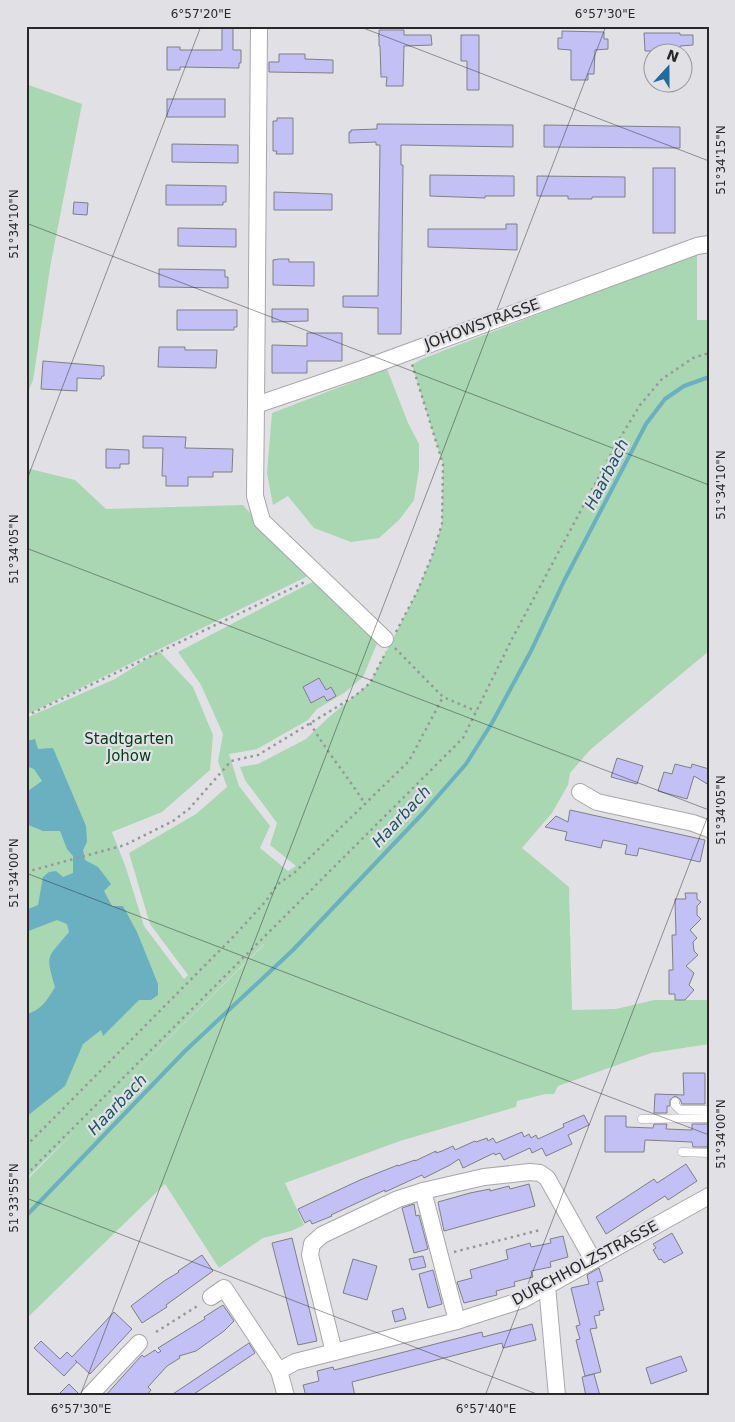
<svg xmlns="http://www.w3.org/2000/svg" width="735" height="1422" viewBox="0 0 735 1422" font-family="'DejaVu Sans',sans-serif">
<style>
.green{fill:#a8d7b2;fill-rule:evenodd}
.water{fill:#6ab0c1}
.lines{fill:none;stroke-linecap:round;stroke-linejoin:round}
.stream{stroke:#6ab0c1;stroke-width:4}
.building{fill:#c2c0f5;stroke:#7f7f83}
.lane-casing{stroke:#a7a7ab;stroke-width:9}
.street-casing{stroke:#a7a7ab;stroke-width:18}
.path{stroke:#98989b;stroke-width:2.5;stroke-dasharray:2.5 4;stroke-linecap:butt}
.lane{stroke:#fff;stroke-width:8}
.street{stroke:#fff;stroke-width:16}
.ticks{fill:none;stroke:#282829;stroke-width:1;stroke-opacity:0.45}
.labels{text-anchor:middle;stroke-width:4.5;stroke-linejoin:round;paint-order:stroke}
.street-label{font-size:15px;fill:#282829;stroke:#e1e1e5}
.park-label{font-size:15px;fill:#003b17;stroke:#e1e1e5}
.water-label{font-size:16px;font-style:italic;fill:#1a5663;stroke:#e1e1e5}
.neatline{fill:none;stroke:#282829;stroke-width:2}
.ticks-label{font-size:12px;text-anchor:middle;fill:#282829}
</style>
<rect width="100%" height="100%" fill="#e1e1e5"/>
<g class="green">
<polygon points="26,84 82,104 51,262 33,380 26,397"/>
<path d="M 697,253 L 697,320 L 709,320 L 709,651 L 590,750 L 570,773 L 568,785 L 552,813 L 522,848 L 569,887 L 572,1010 L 616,1009 L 654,1000 L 709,1000 L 709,1044 L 651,1053 L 558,1086 L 554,1094 L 546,1094 L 517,1101 L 516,1107 L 400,1141 L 285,1183 L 304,1225 L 291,1231 L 263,1238 L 219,1268 L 165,1184 L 26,1319 L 26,1181 L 76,1130 L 26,1179 L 26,718 L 115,679 L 159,651 L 193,687 L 213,735 L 210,770 L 162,812 L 112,832 L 126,868 L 144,926 L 184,979 L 188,975 L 150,924 L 129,853 L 196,814 L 227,787 L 218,761 L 223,734 L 201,685 L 178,652 L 318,579 L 378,641 L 363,677 L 344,693 L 317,709 L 308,720 L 257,749 L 229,754 L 239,786 L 270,826 L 260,848 L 288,871 L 296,866 L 270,845 L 277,823 L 245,780 L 240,767 L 258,764 L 306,739 L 329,717 L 370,683 L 417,592 L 432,556 L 442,524 L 443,464 L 412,365 L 422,359 ZM 264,944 L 264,945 L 97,1109 Z"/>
<polygon points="387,369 408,423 419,444 419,469 414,500 399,520 379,538 351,542 314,528 288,496 273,505 267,473 272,413"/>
<polygon points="26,468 75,480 106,509 243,505 259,523 312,574 26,715"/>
</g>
<path class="water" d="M 35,739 L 38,749 L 53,748 L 86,826 L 87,842 L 83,850 L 85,860 L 98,867 L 111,884 L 104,891 L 112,906 L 123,906 L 137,932 L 158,984 L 158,995 L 151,1000 L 139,1000 L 103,1036 L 101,1030 L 83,1044 L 65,1086 L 26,1117 L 26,1014 C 41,1011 48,999 55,987 C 45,953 47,959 69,932 L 67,924 L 57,920 L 26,932 L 26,910 L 38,905 L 43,877 L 49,872 L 56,871 L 63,877 L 73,873 L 73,856 L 67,849 L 60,831 L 43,831 L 26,824 L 26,791 L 28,791 L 42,781 L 34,769 L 26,766 L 26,741 Z"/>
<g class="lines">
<polyline class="stream" points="26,1216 185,1051 293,950 424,812 466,764 492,723 531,651 564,581 646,424 665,399 684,386 709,377"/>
</g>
<g class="building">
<polygon points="222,26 233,26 233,50 241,50 241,63 239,63 239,68 180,67 180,70 167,70 167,47 180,47 180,50 222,50"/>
<polygon points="379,30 404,30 404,35 431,35 432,45 404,46 403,86 386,86 387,77 381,77 380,46 379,46 379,36 378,36 379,35"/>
<polygon points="562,31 604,32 604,39 608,39 608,49 595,50 594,74 588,74 588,80 571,80 571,50 558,49 558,38 562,38"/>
<polygon points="644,33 680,33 680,35 693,35 693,45 680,46 680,51 645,51"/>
<polygon points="461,35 479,35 479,90 467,90 467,61 461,61"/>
<polygon points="279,54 305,54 305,59 333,60 333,73 269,72 269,62 279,62"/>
<rect x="167" y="99" width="58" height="18"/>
<polygon points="277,118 293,118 293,154 276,154 277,151 273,151 273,121 277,121"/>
<polygon points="377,124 513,125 513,147 401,145 401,165 403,165 401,334 378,334 378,308 343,307 343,296 378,296 380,145 376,145 376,142 349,143 349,132 351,132 351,130 377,129"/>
<polygon points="544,125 680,127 680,148 544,147"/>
<polygon points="172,144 238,145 238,163 172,162"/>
<rect x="653" y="168" width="22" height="65"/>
<polygon points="430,175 514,176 514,196 485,196 485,198 430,196"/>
<polygon points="537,176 625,177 625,197 592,197 592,199 568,199 568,196 537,196"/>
<polygon points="166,185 226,186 226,202 223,202 223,205 166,205"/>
<polygon points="274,192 332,194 332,210 274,210"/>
<polygon points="74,202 88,203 87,215 73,214"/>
<polygon points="506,224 517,224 517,250 428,247 428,229 506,229"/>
<polygon points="178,228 236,229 236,247 178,246"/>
<polygon points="279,259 289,259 289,262 314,262 314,286 273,285 273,260"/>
<polygon points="159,269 225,270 225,277 228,277 228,288 159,287"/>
<polygon points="272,309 308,309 308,321 272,322"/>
<polygon points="177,310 237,310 237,327 234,327 234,330 177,330"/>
<polygon points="307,333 342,333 342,361 307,361 307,373 272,373 272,345 307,346"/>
<polygon points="159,347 185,347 185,350 217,350 216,368 158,367"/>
<polygon points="43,361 104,366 104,376 102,376 101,379 77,378 77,391 41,389"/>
<polygon points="143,436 186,437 185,448 233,449 232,472 213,472 213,477 188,477 188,486 166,486 166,476 162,476 163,448 143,448"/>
<polygon points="106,449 129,450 129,464 120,464 120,468 106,468"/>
<polygon points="319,678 326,690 331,687 336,696 327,701 324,696 311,703 303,687"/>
<polygon points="617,758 643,766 637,784 611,777"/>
<polygon points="675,764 691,768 692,764 709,769 709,785 694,776 687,799 658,791 664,772 672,774"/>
<polygon points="570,810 705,840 700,862 639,848 637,856 625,854 627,845 603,840 601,848 588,845 565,840 567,832 545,827 556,816 568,822"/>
<polygon points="685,893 697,893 697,899 701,902 697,906 697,915 701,919 690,930 697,938 693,942 694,951 698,955 686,966 694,973 689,985 694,990 685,1000 675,1000 675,994 669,994 669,970 673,970 672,935 676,935 675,899 686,899"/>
<polygon points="683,1073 705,1073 705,1104 682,1104 680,1099 675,1096 670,1100 670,1106 667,1106 667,1113 654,1113 655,1094 684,1095"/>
<polygon points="584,1115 589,1125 568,1135 572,1144 546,1156 542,1148 532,1153 530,1148 504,1160 500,1153 495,1155 494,1153 463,1168 459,1159 450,1165 424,1178 422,1175 385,1192 385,1190 331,1215 332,1216 312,1224 310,1220 305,1223 298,1209 360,1180 398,1165 398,1166 415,1160 415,1161 436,1151 436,1153 442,1151 453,1146 455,1150 475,1141 476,1142 487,1138 488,1141 493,1138 496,1143 522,1132 524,1137 529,1134 531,1138 536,1135 538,1139 564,1127 563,1124"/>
<polygon points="605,1116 626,1116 626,1127 653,1128 654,1124 667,1124 666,1129 692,1130 692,1124 709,1124 709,1147 693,1147 692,1142 645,1140 644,1152 605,1152"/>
<polygon points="686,1164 697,1181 668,1200 665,1196 606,1234 596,1217 654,1179 657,1183"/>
<polygon points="529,1184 535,1206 444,1231 438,1202 470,1193 490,1189 490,1191 509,1186 510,1189"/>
<polygon points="414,1204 416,1216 419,1215 428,1249 414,1253 402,1208"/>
<polygon points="672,1233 683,1253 664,1263 661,1259 659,1260 653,1250 656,1248 653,1244"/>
<polygon points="563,1236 568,1257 550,1262 551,1267 531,1271 533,1277 514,1282 515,1286 496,1291 497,1295 464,1303 457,1282 472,1278 470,1270 508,1259 506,1250 530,1243 531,1247 551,1243 550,1239"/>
<polygon points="292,1238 317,1341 298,1345 272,1243"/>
<polygon points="202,1255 213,1271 166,1305 167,1307 142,1323 131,1306 164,1281 179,1272 178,1271"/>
<polygon points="423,1256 426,1267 412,1270 409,1259"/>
<polygon points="353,1259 377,1266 367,1300 343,1293"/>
<polygon points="599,1268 603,1281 597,1282 604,1310 599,1311 600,1315 594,1316 597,1328 590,1329 601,1372 585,1376 576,1340 580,1339 576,1326 580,1325 571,1288 589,1284 587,1275"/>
<polygon points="433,1270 442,1304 428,1308 419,1274"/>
<polygon points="223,1305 234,1321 224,1331 196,1351 179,1356 180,1358 167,1366 148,1387 151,1390 146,1396 105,1396 142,1355 144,1357 155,1350 158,1353 161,1351 158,1348 205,1319 204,1317"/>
<polygon points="403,1308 406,1319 395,1322 392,1311"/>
<polygon points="114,1312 132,1329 90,1374 75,1360 77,1362 64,1376 34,1348 41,1341 60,1359 67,1352 72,1357"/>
<polygon points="532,1324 536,1340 503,1348 502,1343 352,1382 355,1396 306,1396 303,1385 319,1381 317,1371 333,1367 334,1370 482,1332 483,1337"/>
<polygon points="249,1343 255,1353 191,1396 170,1396"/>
<polygon points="681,1356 687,1371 651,1384 646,1368"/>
<polygon points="594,1374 600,1396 586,1396 582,1377"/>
<polygon points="69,1384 79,1394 79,1396 57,1396"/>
</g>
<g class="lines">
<g class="lane-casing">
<g id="lane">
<polyline points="675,1102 675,1105 680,1110 709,1110"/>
<polyline points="642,1119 709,1118"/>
<polyline points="682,1152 709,1153"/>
</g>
</g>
<g class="street-casing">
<g id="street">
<polyline points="259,26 256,405 362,369 697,246 709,244"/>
<polyline points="256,405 255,496 262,521 385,639"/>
<polyline points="580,792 597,802 693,823 709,829"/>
<polyline points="423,1191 457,1321"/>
<polyline points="547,1286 557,1396"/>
<polyline points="211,1297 224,1288 279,1371"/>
<polyline points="334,1352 310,1255 312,1244 322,1235 398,1199 423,1191 484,1177 530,1172 540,1173 547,1178 593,1260"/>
<polyline points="89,1396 139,1343"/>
<polyline points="286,1396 279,1371 295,1362 457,1321 522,1300 709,1196"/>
</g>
</g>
<g class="path">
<polyline points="396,632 417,592 432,556 442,524 443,464 412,364"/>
<polyline points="395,648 443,697 476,711"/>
<polyline points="26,716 305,582"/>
<path d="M 310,723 C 327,752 348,777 365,804"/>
<polyline points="26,872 125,845 173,821 189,809 231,761 258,755 355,696 370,683 386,652"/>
<polyline points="26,1146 234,936 265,902 278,884 294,873 409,761 443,697"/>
<polyline points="26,1175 463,738 513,637 617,443 640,405 662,379 693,358 709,353"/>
<polyline points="454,1252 540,1230"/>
<polyline points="156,1332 199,1305"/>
</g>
<use href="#lane" class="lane"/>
<use href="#street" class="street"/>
</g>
<path class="ticks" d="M 358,26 L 709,161M 26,223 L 709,485M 26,482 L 201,26M 26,548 L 709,810M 26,873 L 709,1135M 26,1198 L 542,1396M 80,1396 L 606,26M 485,1396 L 709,813"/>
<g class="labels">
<g class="street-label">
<text transform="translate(482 324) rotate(-20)" y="5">JOHOWSTRASSE</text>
<text transform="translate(585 1263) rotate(-28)" y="5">DURCHHOLZSTRASSE</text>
</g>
<g class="park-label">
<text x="129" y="744">Stadtgarten<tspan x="129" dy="17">Johow</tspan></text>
</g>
<g class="water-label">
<text transform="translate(606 474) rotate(-63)" y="6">Haarbach</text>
<text transform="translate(401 816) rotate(-47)" y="6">Haarbach</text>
<text transform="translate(117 1104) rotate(-46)" y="6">Haarbach</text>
</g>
</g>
<rect width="735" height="1422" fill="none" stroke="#e1e1e5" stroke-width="55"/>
<g transform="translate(668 68) rotate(21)"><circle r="24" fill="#e1e1e5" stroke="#97979a"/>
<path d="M0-4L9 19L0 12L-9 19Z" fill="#1c6e9f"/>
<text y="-8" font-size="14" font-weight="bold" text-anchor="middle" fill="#282829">N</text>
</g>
<rect x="28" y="28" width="680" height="1366" class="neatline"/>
<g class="ticks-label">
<text x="201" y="18">6°57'20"E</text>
<text x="605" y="18">6°57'30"E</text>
<text transform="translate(721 160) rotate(-90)" y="4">51°34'15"N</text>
<text transform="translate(14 224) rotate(-90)" y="4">51°34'10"N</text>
<text transform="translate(721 485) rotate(-90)" y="4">51°34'10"N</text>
<text transform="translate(14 549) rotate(-90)" y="4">51°34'05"N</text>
<text transform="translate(721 810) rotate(-90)" y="4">51°34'05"N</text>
<text transform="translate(14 873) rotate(-90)" y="4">51°34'00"N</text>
<text transform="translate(721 1134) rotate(-90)" y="4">51°34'00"N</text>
<text transform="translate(14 1198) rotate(-90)" y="4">51°33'55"N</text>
<text x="81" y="1413">6°57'30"E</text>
<text x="486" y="1413">6°57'40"E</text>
</g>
</svg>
